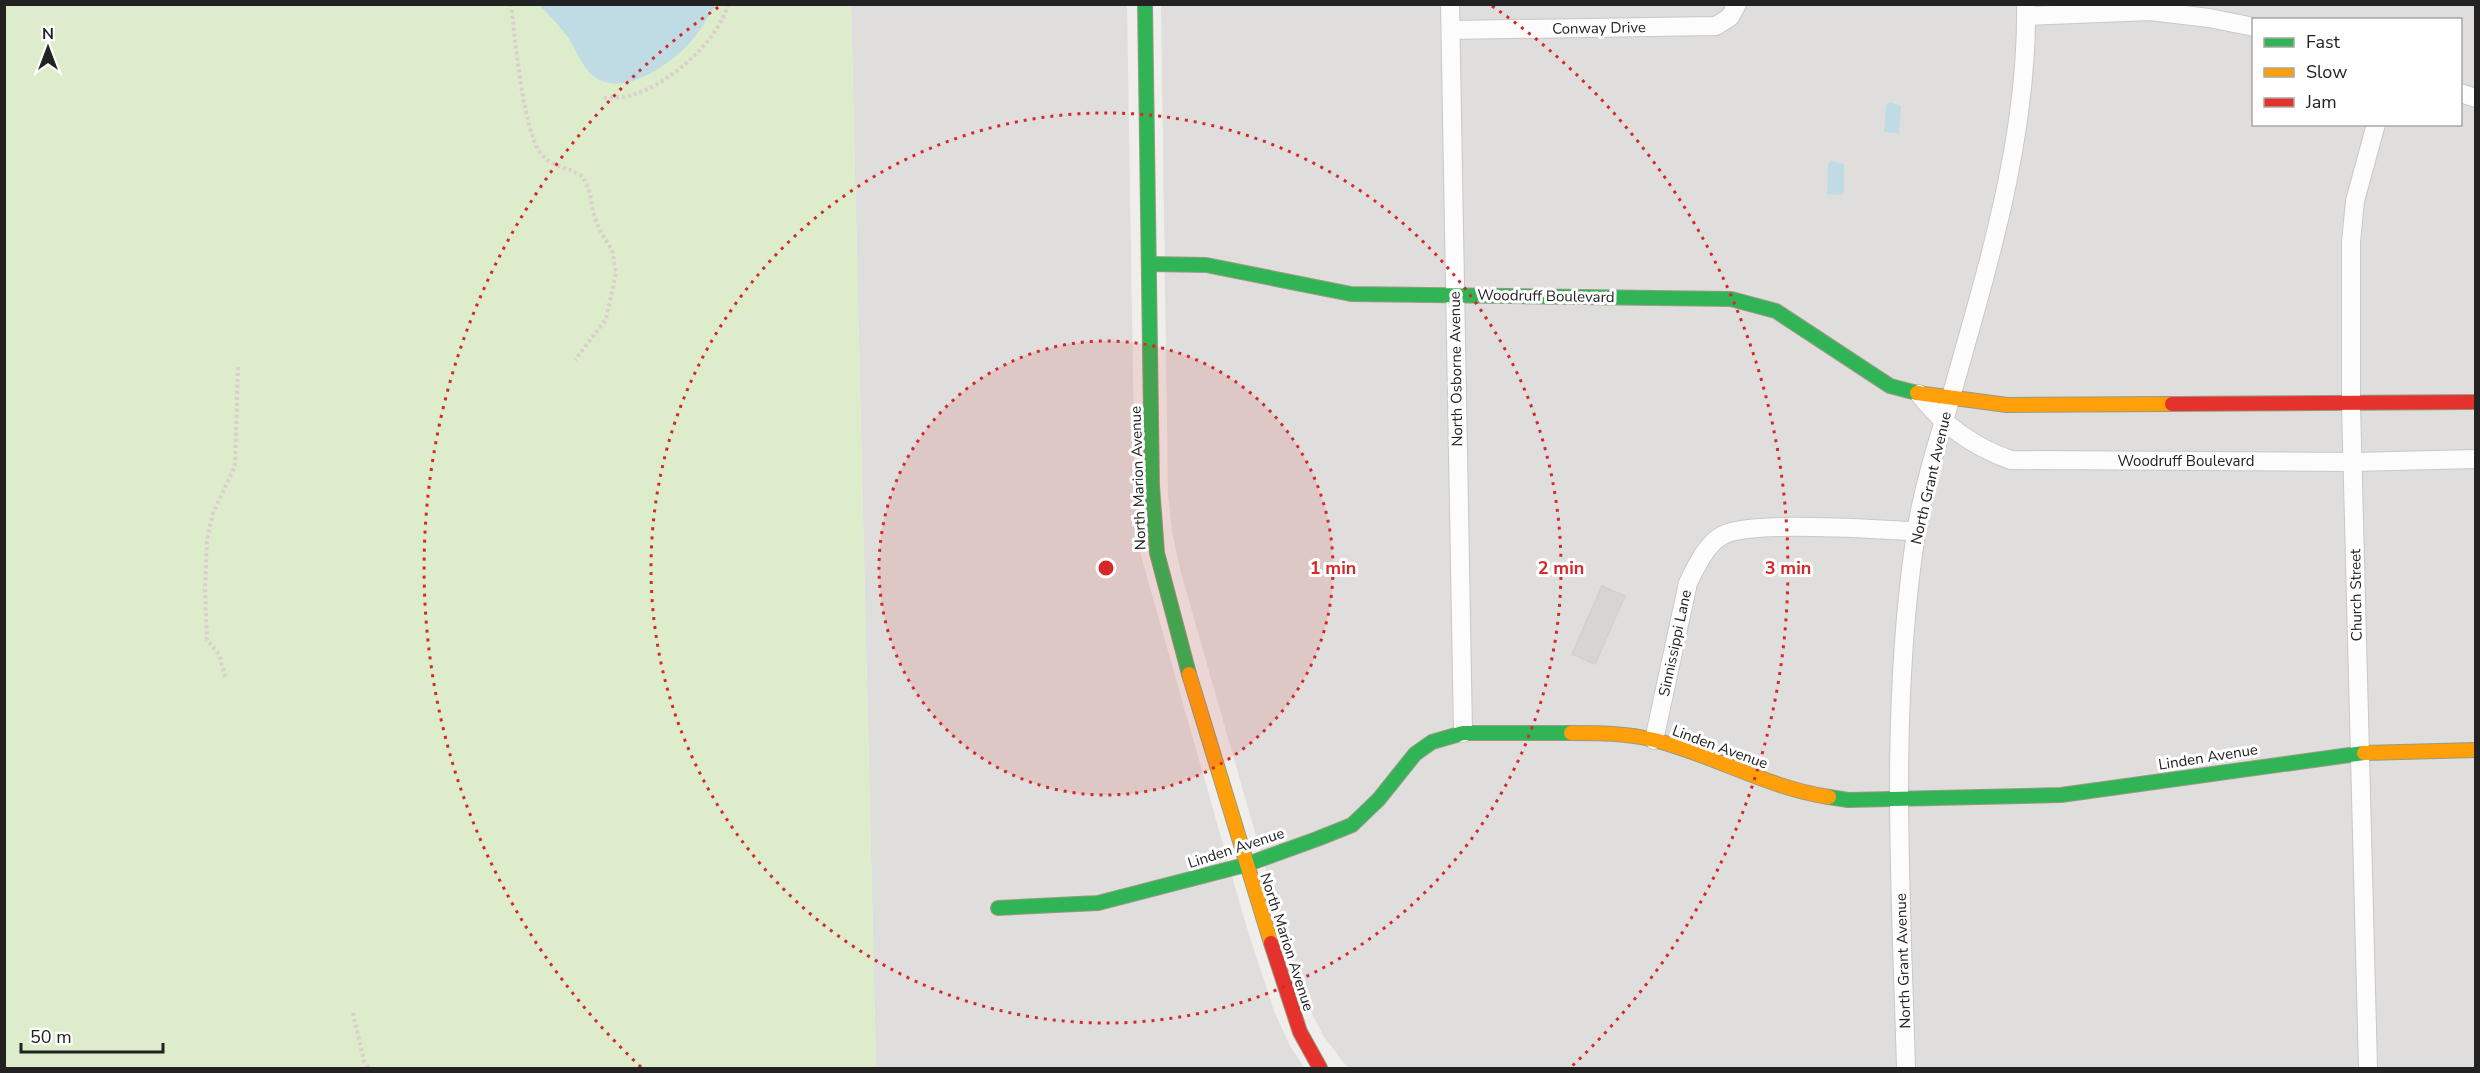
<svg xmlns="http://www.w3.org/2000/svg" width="2480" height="1073" viewBox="0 0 2480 1073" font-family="'Nunito Sans',sans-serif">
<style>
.residential{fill:#dfdedc;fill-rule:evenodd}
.grass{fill:#ddeccb}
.water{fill:#bfdbe3}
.building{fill:#d7d4d2;stroke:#d3d0cc;stroke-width:1.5}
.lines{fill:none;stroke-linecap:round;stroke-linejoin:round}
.street-casing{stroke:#c9c8c7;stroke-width:20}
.fast-casing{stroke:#999a82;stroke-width:16}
.slow-casing{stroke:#999a82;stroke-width:16}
.jam-casing{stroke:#999a82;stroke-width:16}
.path{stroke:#dccecd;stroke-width:4;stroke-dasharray:3 3;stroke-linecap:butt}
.street{stroke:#fdfcfc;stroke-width:18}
.fast{stroke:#30b455;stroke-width:14}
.slow{stroke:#ff9f0a;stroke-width:14}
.jam{stroke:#e5322d;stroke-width:14}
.ring{fill:none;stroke:#d62828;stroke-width:3;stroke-dasharray:3 6}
.labels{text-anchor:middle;stroke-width:6;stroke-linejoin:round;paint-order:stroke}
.street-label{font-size:15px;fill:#222;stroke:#fff}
.centre{fill:#d62828;stroke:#fff;stroke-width:3}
.ring-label{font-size:18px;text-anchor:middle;font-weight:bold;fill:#d62828;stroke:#fff;stroke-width:6;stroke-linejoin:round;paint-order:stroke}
</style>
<rect width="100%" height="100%" fill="#f0eeeb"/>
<g class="residential">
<polygon points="851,5 1127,5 1135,501 1141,556 1246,925 1274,1011 1290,1046 1305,1068 876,1068"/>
<path d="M 1161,5 L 2475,5 L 2475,1068 L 1348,1068 L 1324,1037 L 1308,1006 L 1293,966 L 1181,573 L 1172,532 L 1168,493 ZM 2254,20 L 2460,20 L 2460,124 L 2254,124 Z"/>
</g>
<polygon class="grass" points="5,5 851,5 876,1068 5,1068"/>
<g class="water">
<path d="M 539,5 L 716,5 C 708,16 701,29 693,39 C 672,64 618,103 589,72 C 580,62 575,47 567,36 C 559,25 549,15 539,5 Z"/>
<polygon points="1890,102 1901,106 1899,133 1884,132 1886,105"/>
<polygon points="1831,161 1844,164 1844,193 1841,195 1827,194 1828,164"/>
</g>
<polygon class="building" points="1602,586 1625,596 1595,664 1572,654"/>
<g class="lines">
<g class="street-casing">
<g id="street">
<polyline points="1450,4 1463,733"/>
<polyline points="2026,16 2150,11 2209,18 2254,27"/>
<polyline points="1451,30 1716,26 1730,17 1737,4"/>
<polyline points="2460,93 2476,98"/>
<path d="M 1919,394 C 1943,425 1974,447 2011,460 L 2353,462 L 2476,459"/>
<path d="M 1654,740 L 1688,583 C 1696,567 1706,544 1723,535 C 1753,520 1877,530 1916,531"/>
<path d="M 1906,1068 C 1901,890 1889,710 1916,533 C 1923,487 1938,441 1951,397 C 1987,268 2028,140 2026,4"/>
<polyline points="2368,1068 2351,404 2351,242 2355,201 2376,124"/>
</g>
</g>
<g class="fast-casing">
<g id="fast">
<polyline points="1145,4 1152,486 1157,553 1189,674"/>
<polyline points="1150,264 1206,265 1351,294 1731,299 1776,311 1890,386 1917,393"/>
<polyline points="1829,797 1848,800 2061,795 2364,753"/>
<polyline points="998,908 1098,903 1245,865 1317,839 1352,825 1379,799 1415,754 1432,742 1463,733 1571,733"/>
</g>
</g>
<g class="slow-casing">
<g id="slow">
<polyline points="1917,393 2007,405 2172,404"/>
<polyline points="1189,674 1271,943"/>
<path d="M 1571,733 C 1599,733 1627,733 1654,740 C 1714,755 1768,788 1829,797"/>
<polyline points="2364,753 2476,750"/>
</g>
</g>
<g class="jam-casing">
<g id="jam">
<polyline points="2172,404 2476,402"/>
<polyline points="1271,943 1300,1032 1320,1068"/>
</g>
</g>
<g class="path">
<path d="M 511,4 C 515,35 523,143 546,159 C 556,167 572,169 583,177 L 590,193 L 593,213 L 599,229 L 612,250 L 616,273 L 606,319 L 575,360"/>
<path d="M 604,98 C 613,97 624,98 632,95 C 669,84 718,42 728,4"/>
<polyline points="225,677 219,654 207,640 205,589 207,540 213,513 235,466 238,364"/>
<polyline points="353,1013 364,1061 369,1068"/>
</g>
<use href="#street" class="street"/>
<use href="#fast" class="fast"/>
<use href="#slow" class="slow"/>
<use href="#jam" class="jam"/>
</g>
<circle cx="1106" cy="568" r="227" fill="#d62828" fill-opacity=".12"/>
<g class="ring">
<circle cx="1106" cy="568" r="227"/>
<circle cx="1106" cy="568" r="455"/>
<path d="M641 1067A682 682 0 0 1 720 6M1492 6A682 682 0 0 1 1571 1067"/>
</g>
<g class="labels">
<g class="street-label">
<text transform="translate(1599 28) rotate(-1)" y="5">Conway Drive</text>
<text transform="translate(1546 296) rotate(1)" y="5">Woodruff Boulevard</text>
<text transform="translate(1456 369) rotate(-91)" y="5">North Osborne Avenue</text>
<text x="2186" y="466">Woodruff Boulevard</text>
<text transform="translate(1138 478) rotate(-92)" y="5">North Marion Avenue</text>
<text transform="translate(1931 478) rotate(-77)" y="5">North Grant Avenue</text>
<text transform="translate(2356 595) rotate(-91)" y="5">Church Street</text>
<text transform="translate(1675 643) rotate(-78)" y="5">Sinnissippi Lane</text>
<text transform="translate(1720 747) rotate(20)" y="5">Linden Avenue</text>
<text transform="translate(2208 757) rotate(-9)" y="5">Linden Avenue</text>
<text transform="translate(1236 848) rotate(-18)" y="5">Linden Avenue</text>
<text transform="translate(1287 942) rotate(72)" y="5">North Marion Avenue</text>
<text transform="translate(1903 961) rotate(-92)" y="5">North Grant Avenue</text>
</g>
</g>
<circle cx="1106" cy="568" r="9" class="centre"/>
<g class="ring-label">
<text x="1333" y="574">1 min</text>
<text x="1561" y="574">2 min</text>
<text x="1788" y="574">3 min</text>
</g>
<rect width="2480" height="1073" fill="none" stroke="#222222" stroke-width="12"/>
<rect x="2252" y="18" width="210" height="108" fill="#ffffff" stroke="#a7a7a7" stroke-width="1.5"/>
<rect x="2264" y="38" width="30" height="9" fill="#30b455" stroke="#a7a7a7" stroke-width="1.5"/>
<text x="2306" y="48" font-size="18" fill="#222222">Fast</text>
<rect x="2264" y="68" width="30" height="9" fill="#ff9f0a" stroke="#a7a7a7" stroke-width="1.5"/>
<text x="2306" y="78" font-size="18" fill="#222222">Slow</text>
<rect x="2264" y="98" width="30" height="9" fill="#e5322d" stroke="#a7a7a7" stroke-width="1.5"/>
<text x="2306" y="108" font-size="18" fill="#222222">Jam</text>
<g transform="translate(48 48)" stroke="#ffffff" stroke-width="4.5" paint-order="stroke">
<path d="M0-4.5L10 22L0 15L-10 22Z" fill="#222222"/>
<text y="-9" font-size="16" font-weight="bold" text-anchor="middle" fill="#222222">N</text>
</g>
<path d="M21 1043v9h142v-9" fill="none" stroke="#222222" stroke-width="3"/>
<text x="30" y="1043" font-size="18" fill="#222222" stroke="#ffffff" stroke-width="4.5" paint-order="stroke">50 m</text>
</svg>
